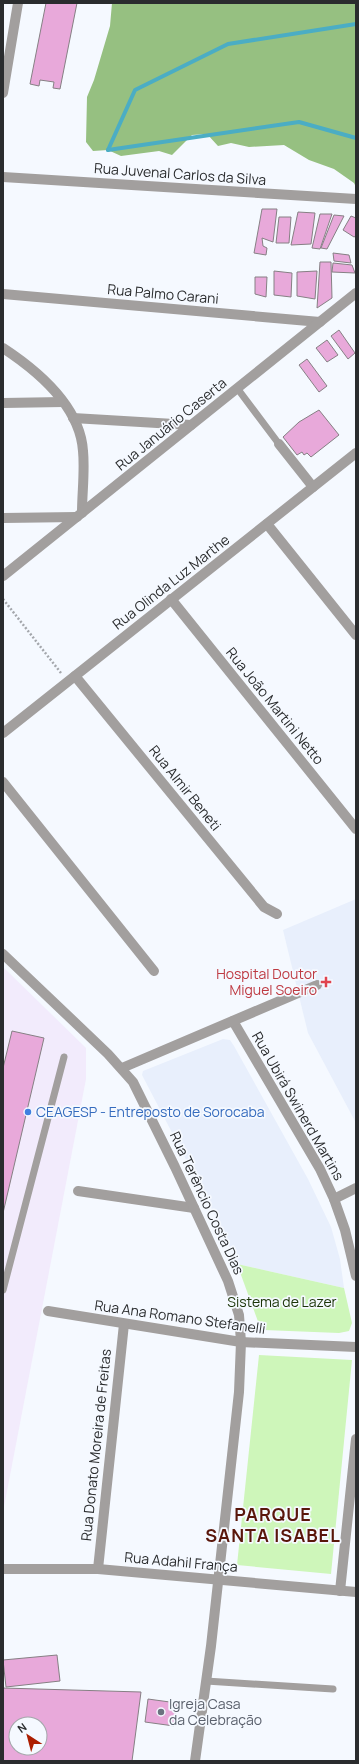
<svg xmlns="http://www.w3.org/2000/svg" width="359" height="1764" viewBox="0 0 359 1764" font-family="Manrope,sans-serif">
<style>
.commercial{fill:#f2ebfc}
.built{fill:#e8effc}
.green{fill:#cef6ba}
.forest{fill:#96c081}
.lines{fill:none;stroke-linecap:round;stroke-linejoin:round}
.stream{stroke:#4badc4;stroke-width:4}
.building{fill:#e8a9da;stroke:#868084;fill-rule:evenodd}
.path{stroke:#a4a7ac;stroke-width:2.5;stroke-dasharray:2 2;stroke-linecap:butt}
.service{stroke:#a29f9e;stroke-width:7}
.minor{stroke:#a29f9e;stroke-width:10}
.tertiary{stroke:#a29f9e;stroke-width:10}
.health-dot{fill:#e0444e;stroke:#f5f9ff;stroke-width:1.5}
.shop-dot{fill:#3f7fe0;stroke:#f5f9ff;stroke-width:1.5}
.worship-dot{fill:#6b7280;stroke:#f5f9ff;stroke-width:1.5}
.labels{text-anchor:middle;stroke-width:3.5;stroke-linejoin:round;paint-order:stroke}
.street-label{font-size:14px;fill:#2a2c2e;stroke:#f5f9ff}
.health-label{font-size:14px;fill:#be3a42;stroke:#f5f9ff;text-anchor:end}
.shop-label{font-size:14px;fill:#366cbe;stroke:#f5f9ff;text-anchor:start}
.park-label{font-size:14px;fill:#1a3407;stroke:#f5f9ff}
.worship-label{font-size:14px;fill:#5b616d;stroke:#f5f9ff;text-anchor:start}
.district-label{font-size:18px;font-weight:bold;letter-spacing:1px;fill:#59160a;stroke:#f5f9ff}
</style>
<rect width="100%" height="100%" fill="#f5f9ff"/>
<polygon class="commercial" points="3,967 86,1048 86,1079 3,1512"/>
<g class="built">
<polygon points="356,899 356,1123 308,1033 283,930"/>
<polygon points="223,1039 230,1040 234,1046 308,1179 331,1227 340,1259 344,1288 237,1264 218,1221 142,1075 143,1071"/>
</g>
<g class="green">
<polygon points="237,1264 344,1288 352,1323 349,1331 339,1333 264,1330 260,1327"/>
<polygon points="259,1355 352,1360 331,1574 237,1565"/>
</g>
<polygon class="forest" points="112,3 356,3 356,187 354,183 334,169 309,160 284,145 249,147 231,143 218,146 207,134 192,135 172,155 159,151 121,156 108,150 93,151 86,142 87,97 94,80 110,26"/>
<g class="lines">
<g class="stream">
<polyline points="108,150 135,90 228,44 356,24"/>
<polyline points="108,150 299,122 356,138"/>
</g>
</g>
<g class="building">
<polygon points="46,3 77,3 60,89 53,88 54,82 40,80 39,86 30,84"/>
<polygon points="262,209 277,209 273,242 262,238 263,246 267,248 266,255 254,253"/>
<polygon points="298,212 315,213 311,244 291,245"/>
<polygon points="320,214 332,214 320,249 312,248"/>
<polygon points="334,215 344,216 327,249 321,248"/>
<polygon points="351,216 356,218 356,236 354,237 343,230"/>
<polygon points="279,217 291,217 289,243 276,243"/>
<polygon points="333,253 349,255 351,263 334,261"/>
<polygon points="320,262 331,262 332,298 317,308"/>
<polygon points="333,263 352,265 355,273 332,272"/>
<polygon points="274,271 292,273 291,297 274,295"/>
<polygon points="317,271 315,299 297,296 297,272"/>
<polygon points="255,277 267,277 266,297 255,294"/>
<polygon points="339,330 355,353 348,359 331,336"/>
<polygon points="327,340 338,355 327,362 316,348"/>
<polygon points="307,359 327,386 319,392 299,365"/>
<polygon points="319,410 339,435 311,457 307,453 304,455 302,452 297,455 283,437 299,422"/>
<polygon points="12,1031 44,1038 3,1213 3,1068"/>
<polygon points="57,1655 60,1681 6,1687 3,1660"/>
<path d="M 3,1688 L 141,1692 L 132,1761 L 3,1761 ZM 16,1724 L 40,1724 L 40,1748 L 16,1748 Z"/>
<polygon points="148,1699 177,1703 174,1726 145,1722"/>
</g>
<g class="lines">
<polyline class="path" points="3,599 61,673"/>
<g class="service">
<polyline points="237,388 279,444"/>
<polyline points="3,1290 64,1057"/>
<polyline points="206,1681 333,1689"/>
</g>
<g class="minor">
<polyline points="3,93 18,3"/>
<polyline points="3,177 356,199"/>
<polyline points="3,294 320,322"/>
<path d="M 3,348 C 38,371 80,406 83,451 C 85,471 82,493 82,513"/>
<polyline points="3,403 63,402"/>
<polyline points="73,418 191,425"/>
<polyline points="279,444 313,487"/>
<polyline points="3,518 77,517"/>
<polyline points="267,524 356,635"/>
<polyline points="3,576 356,293"/>
<polyline points="171,599 356,829"/>
<polyline points="75,676 264,907 277,914"/>
<polyline points="3,733 356,453"/>
<polyline points="3,782 154,971"/>
<polyline points="233,1021 320,1169 334,1199 345,1230 356,1276"/>
<polyline points="122,1068 317,985"/>
<polyline points="78,1191 194,1208"/>
<polyline points="334,1199 356,1188"/>
<polyline points="48,1311 241,1342 356,1347"/>
<polyline points="3,1569 98,1569 356,1592"/>
<polyline points="98,1569 124,1324"/>
<polyline points="340,1591 356,1439"/>
</g>
<polyline class="tertiary" points="3,954 108,1054 133,1082 175,1167 228,1281 239,1315 241,1342 239,1392 211,1646 195,1761"/>
</g>
<path class="health-dot" d="M324 976h4v4h4v4h-4v4h-4v-4h-4v-4h4z"/>
<circle class="shop-dot" cx="28" cy="1112" r="4"/>
<circle class="worship-dot" cx="161" cy="1712" r="4"/>
<g class="labels">
<g class="street-label">
<text transform="translate(180 174) rotate(4)" y="5">Rua Juvenal Carlos da Silva</text>
<text transform="translate(163 294) rotate(5)" y="5">Rua Palmo Carani</text>
<text transform="translate(171 424) rotate(-39)" y="5">Rua Januário Caserta</text>
<text transform="translate(171 582) rotate(-38)" y="5">Rua Olinda Luz Marthe</text>
<text transform="translate(275 706) rotate(51)" y="5">Rua João Martini Netto</text>
<text transform="translate(185 788) rotate(51)" y="5">Rua Almir Beneti</text>
<text transform="translate(298 1106) rotate(60)" y="5">Rua Ubirá Swinerd Martins</text>
<text transform="translate(207 1203) rotate(65)" y="5">Rua Terêncio Costa Dias</text>
<text transform="translate(180 1317) rotate(8)" y="5">Rua Ana Romano Stefanelli</text>
<text transform="translate(96 1445) rotate(-84)" y="5">Rua Donato Moreira de Freitas</text>
<text transform="translate(181 1562) rotate(5)" y="5">Rua Adahil França</text>
</g>
<g class="health-label">
<text x="317" y="979">Hospital Doutor<tspan x="317" dy="16">Miguel Soeiro</tspan></text>
</g>
<g class="shop-label">
<text x="36" y="1117">CEAGESP - Entreposto de Sorocaba</text>
</g>
<g class="park-label">
<text x="282" y="1307">Sistema de Lazer</text>
</g>
<g class="worship-label">
<text x="169" y="1709">Igreja Casa<tspan x="169" dy="16">da Celebração</tspan></text>
</g>
<g class="district-label">
<text x="273" y="1521">PARQUE<tspan x="273" dy="21">SANTA ISABEL</tspan></text>
</g>
</g>
<rect width="359" height="1764" fill="none" stroke="#2a2c2e" stroke-width="8"/>
<g transform="translate(28 1736) rotate(324)"><circle r="19" fill="#f5f9ff" stroke="#a4a7ab"/>
<path d="M0-3L7 15L0 10L-7 15Z" fill="#ac1e01"/>
<text y="-6" font-size="11" font-weight="bold" text-anchor="middle" fill="#2a2c2e">N</text>
</g>
</svg>
